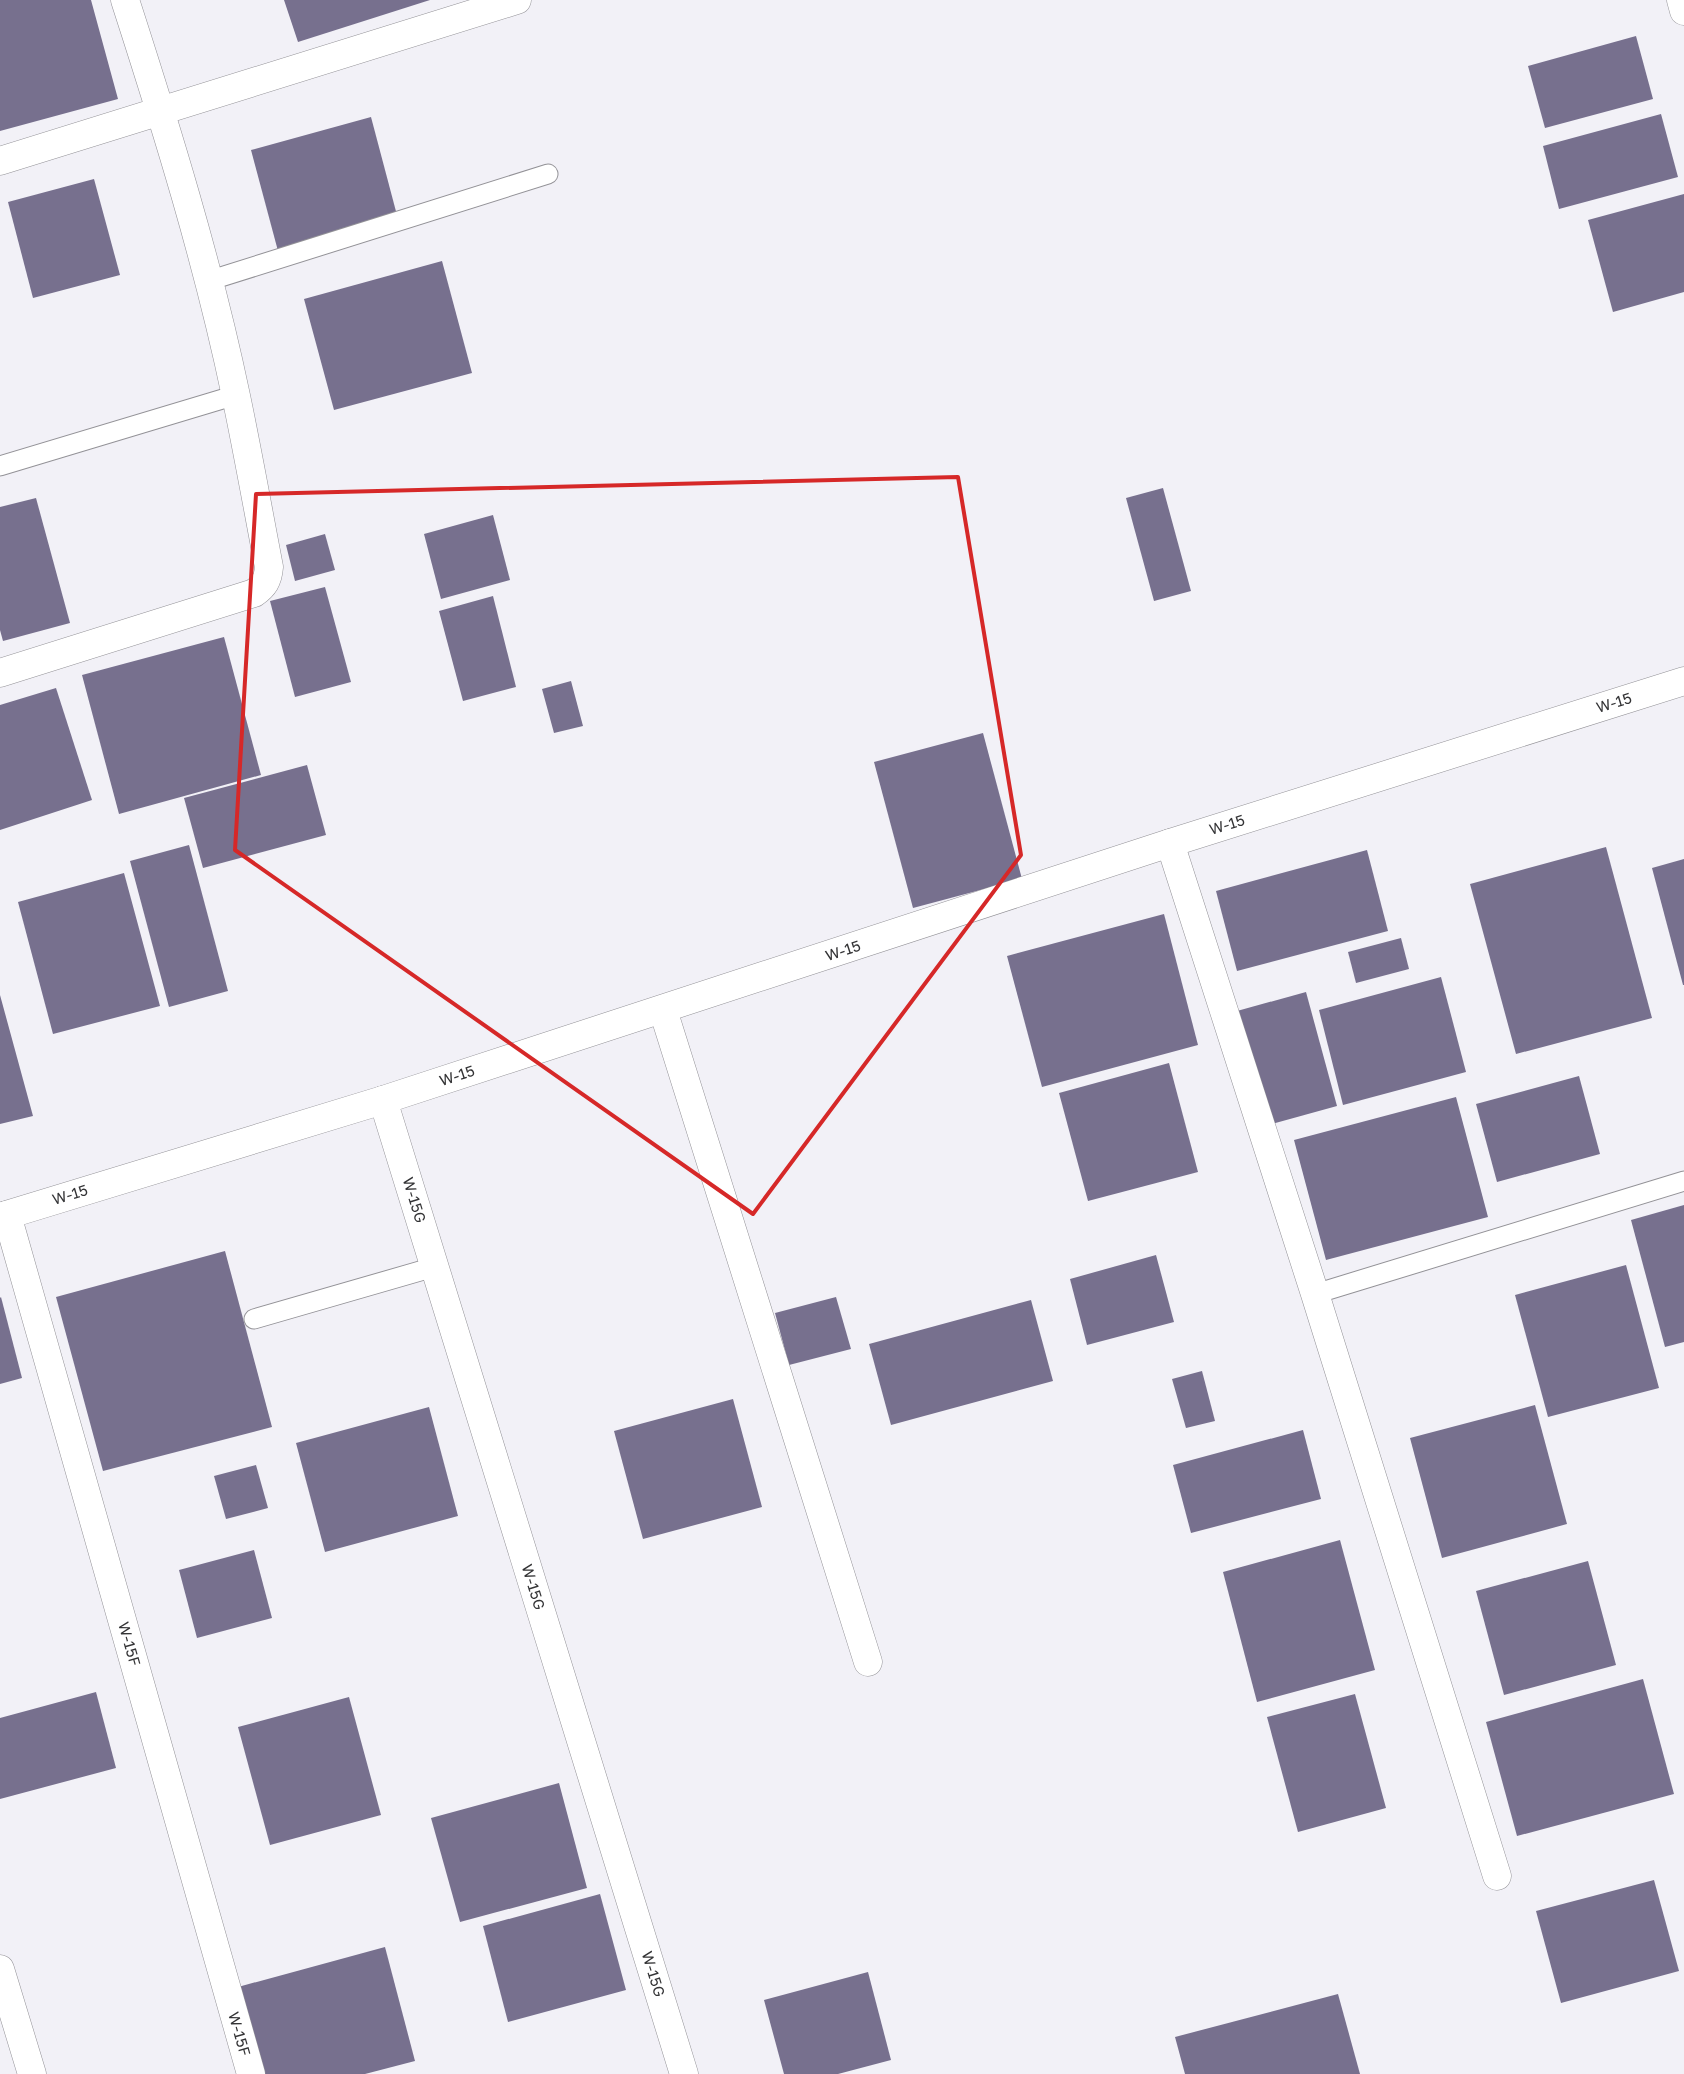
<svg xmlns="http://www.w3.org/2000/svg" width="1684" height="2074" viewBox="0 0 1684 2074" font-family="'Golos Text',sans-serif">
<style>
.building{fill:#77708e}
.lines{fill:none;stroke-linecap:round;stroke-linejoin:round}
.service-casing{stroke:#939297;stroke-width:21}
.minor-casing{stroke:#939297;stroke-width:29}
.service{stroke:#fff;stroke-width:19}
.minor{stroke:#fff;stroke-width:28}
.marked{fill:none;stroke:#d62828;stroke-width:4;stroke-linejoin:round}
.labels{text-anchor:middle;stroke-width:5;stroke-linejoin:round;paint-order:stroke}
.street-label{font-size:15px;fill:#343436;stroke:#fff}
</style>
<rect width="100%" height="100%" fill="#f2f1f7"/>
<g class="building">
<polygon points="0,0 91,0 118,99 0,131"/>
<polygon points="284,0 430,0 298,42"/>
<polygon points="1636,36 1653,99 1545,128 1528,66"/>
<polygon points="1661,114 1678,177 1559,209 1543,146"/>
<polygon points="371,117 398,219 278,251 251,150"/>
<polygon points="94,179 120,275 33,298 8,202"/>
<polygon points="1684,194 1684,292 1613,312 1588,220"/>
<polygon points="442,261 472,373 334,410 304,299"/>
<polygon points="1163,488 1191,591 1154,601 1126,498"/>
<polygon points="36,498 70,623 3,641 0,630 0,507"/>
<polygon points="493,515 510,580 441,599 424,534"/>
<polygon points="325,534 335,570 295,581 286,545"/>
<polygon points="325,587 351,682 295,697 270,601"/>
<polygon points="493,596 516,687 463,701 439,611"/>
<polygon points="224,637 261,775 119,814 82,675"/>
<polygon points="571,681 583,726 554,733 542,689"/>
<polygon points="56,688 92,800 0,830 0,705"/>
<polygon points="983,733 1022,879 913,908 874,762"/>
<polygon points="307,765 326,835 203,868 184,798"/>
<polygon points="189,845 228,991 169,1007 130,861"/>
<polygon points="1606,847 1652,1018 1516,1054 1470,884"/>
<polygon points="1367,850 1388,931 1237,971 1216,891"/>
<polygon points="1684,859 1684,985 1683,985 1652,868"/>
<polygon points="124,873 160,1006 53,1034 18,902"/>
<polygon points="1164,914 1198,1045 1042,1087 1007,956"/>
<polygon points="1401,938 1409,969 1356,983 1348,952"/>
<polygon points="1441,977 1466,1072 1343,1105 1319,1010"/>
<polygon points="1306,992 1337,1106 1268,1125 1237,1011"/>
<polygon points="0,995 33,1116 0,1124"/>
<polygon points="1169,1063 1198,1172 1088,1201 1059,1093"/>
<polygon points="1579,1076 1600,1154 1497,1182 1476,1104"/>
<polygon points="1456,1097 1488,1217 1326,1260 1294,1140"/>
<polygon points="1684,1205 1684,1342 1665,1347 1631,1220"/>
<polygon points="225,1251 272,1427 103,1471 56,1297"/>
<polygon points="1156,1255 1174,1322 1087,1345 1070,1279"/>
<polygon points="1626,1265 1659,1388 1548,1417 1515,1295"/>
<polygon points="1,1297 22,1378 0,1384 0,1298"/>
<polygon points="836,1297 851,1349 789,1365 775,1313"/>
<polygon points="1031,1300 1053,1381 891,1425 869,1344"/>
<polygon points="1202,1371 1215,1421 1186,1428 1172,1379"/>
<polygon points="733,1399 762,1507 643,1539 614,1431"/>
<polygon points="1535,1405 1567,1524 1442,1558 1410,1438"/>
<polygon points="429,1407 458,1516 325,1552 296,1443"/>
<polygon points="1303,1430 1321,1499 1191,1533 1173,1465"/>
<polygon points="256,1465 268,1508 226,1519 214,1476"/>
<polygon points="1340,1540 1375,1670 1257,1702 1223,1572"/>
<polygon points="254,1550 272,1618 197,1638 179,1570"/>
<polygon points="1588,1561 1616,1665 1504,1695 1476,1591"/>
<polygon points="1643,1679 1674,1794 1517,1836 1486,1722"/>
<polygon points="96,1692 116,1768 0,1799 0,1718"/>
<polygon points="1355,1694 1386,1808 1298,1832 1267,1717"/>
<polygon points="349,1697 381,1815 270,1845 238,1727"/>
<polygon points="559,1783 587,1888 460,1922 431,1818"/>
<polygon points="1654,1880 1679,1971 1561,2003 1536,1911"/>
<polygon points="600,1894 626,1990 508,2022 483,1926"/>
<polygon points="385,1947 415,2061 365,2074 262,2074 238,1987"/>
<polygon points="868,1972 891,2060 838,2074 784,2074 764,2000"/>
<polygon points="1338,1994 1360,2074 1185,2074 1175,2037"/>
</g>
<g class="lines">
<g class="service-casing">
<g id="service">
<polyline points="208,281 548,174"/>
<polyline points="0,466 236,395"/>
<polyline points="1315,1294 1684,1181"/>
<polyline points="254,1319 434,1267"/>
</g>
</g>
<g class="minor-casing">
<g id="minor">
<polyline points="1681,0 1684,11"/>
<polyline points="0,161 517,0"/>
<path d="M 0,673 L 254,593 C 264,586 268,580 269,567 C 258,510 248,453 236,396 C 208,262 167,130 125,0"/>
<polyline points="1170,843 1315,1294 1497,1876"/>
<polyline points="663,1010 868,1662"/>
<polyline points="383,1100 684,2074"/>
<polyline points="7,1215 251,2074"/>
<polyline points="0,1217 383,1100 1170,843 1684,681"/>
<polyline points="0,1969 32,2074"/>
</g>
</g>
<use href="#service" class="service"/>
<use href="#minor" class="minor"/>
</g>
<path class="marked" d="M 958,477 L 1021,855 L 753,1214 L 235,850 L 256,494 Z"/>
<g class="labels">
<g class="street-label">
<text transform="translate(1614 703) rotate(-17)" y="5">W-15</text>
<text transform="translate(1227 825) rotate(-17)" y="5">W-15</text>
<text transform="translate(843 951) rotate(-18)" y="5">W-15</text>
<text transform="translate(457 1076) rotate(-18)" y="5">W-15</text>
<text transform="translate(70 1195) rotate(-17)" y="5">W-15</text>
<text transform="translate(414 1200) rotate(73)" y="5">W-15G</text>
<text transform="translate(533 1587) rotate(73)" y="5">W-15G</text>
<text transform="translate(129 1644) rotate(74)" y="5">W-15F</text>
<text transform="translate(653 1974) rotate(73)" y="5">W-15G</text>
<text transform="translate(239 2034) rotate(74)" y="5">W-15F</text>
</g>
</g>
</svg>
